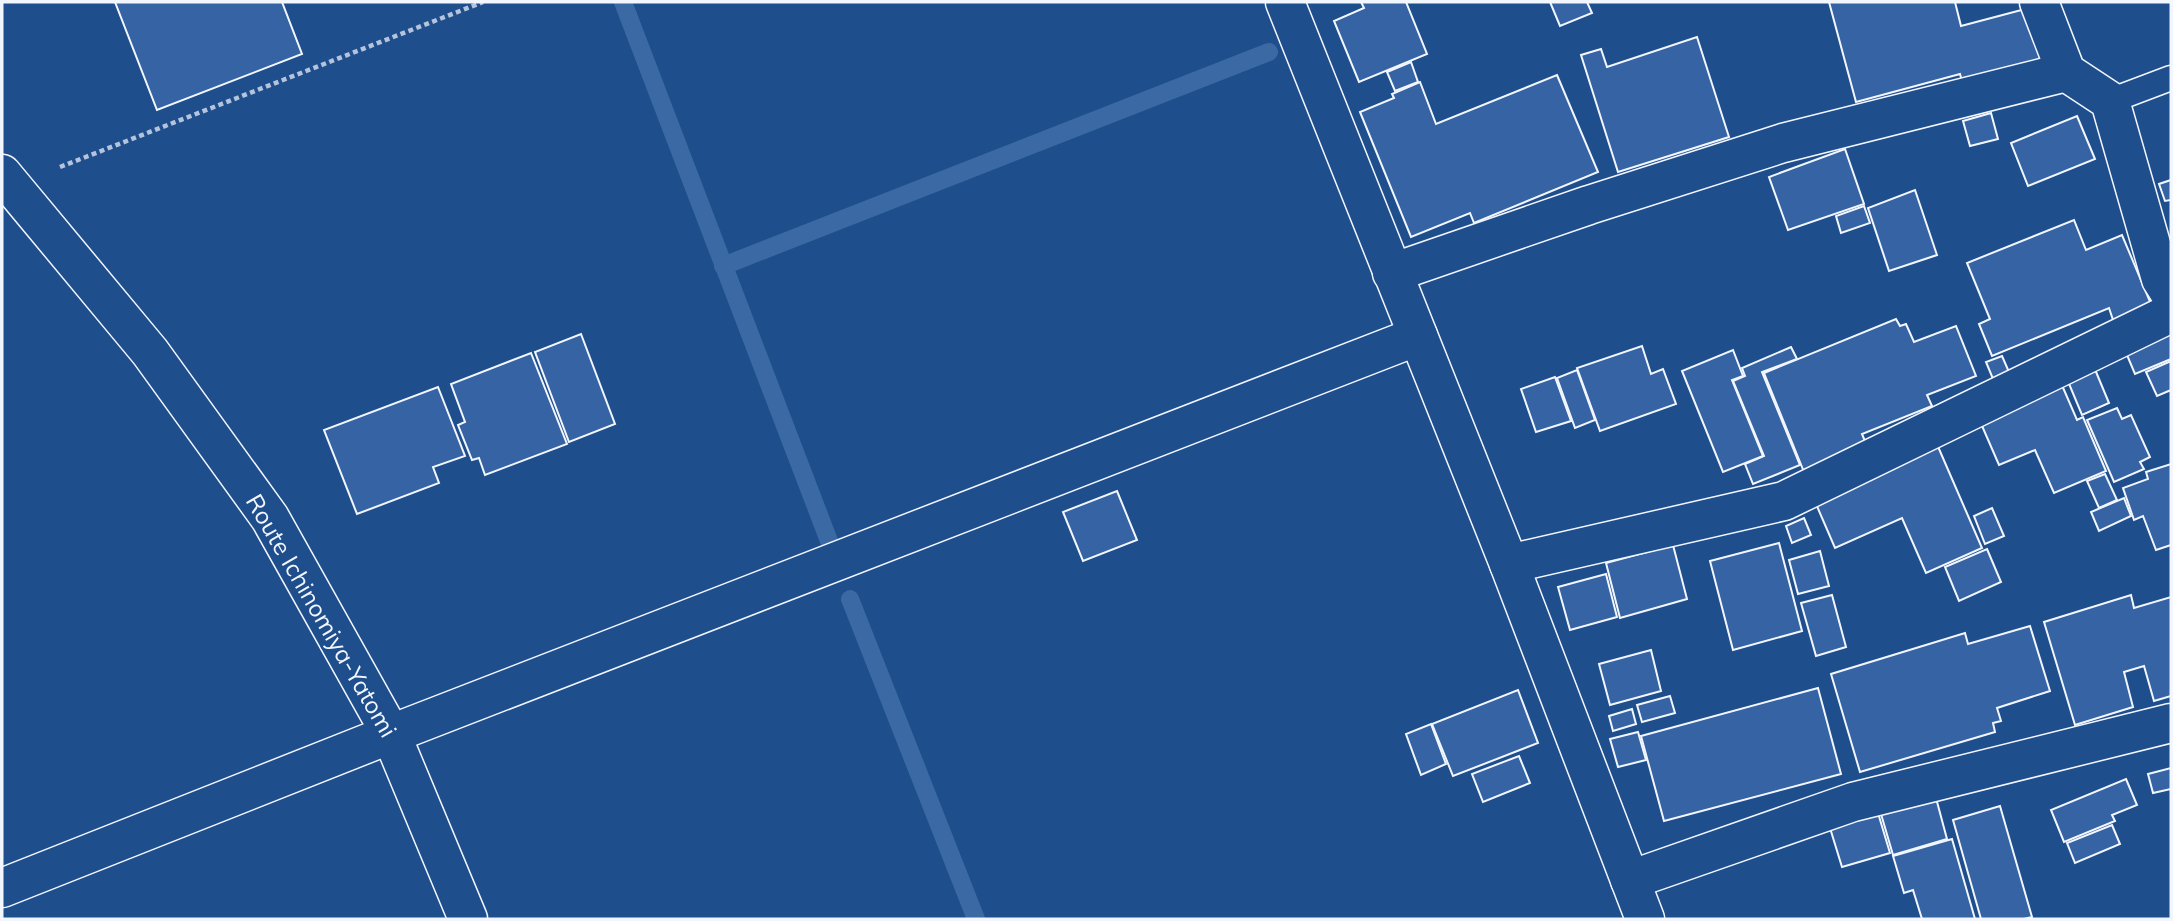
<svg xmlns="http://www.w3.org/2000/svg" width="2173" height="921" viewBox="0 0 2173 921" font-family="Mulish,sans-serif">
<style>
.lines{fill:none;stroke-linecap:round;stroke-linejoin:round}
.stream{stroke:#3b69a3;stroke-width:18}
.building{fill:#3563a3;stroke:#f2f6ff;stroke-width:2}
.lane-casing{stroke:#f2f6ff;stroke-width:27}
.street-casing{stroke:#f2f6ff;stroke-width:41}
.secondary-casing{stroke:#f2f6ff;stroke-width:41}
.path{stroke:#b3c4dc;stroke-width:4.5;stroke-dasharray:5 3.5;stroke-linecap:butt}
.lane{stroke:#1f4e8c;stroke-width:24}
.street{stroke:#1f4e8c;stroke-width:38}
.secondary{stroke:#1f4e8c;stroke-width:38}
.labels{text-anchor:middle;stroke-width:5;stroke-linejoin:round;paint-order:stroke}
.street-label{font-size:24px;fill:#f2f6ff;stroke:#1f4e8c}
</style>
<rect width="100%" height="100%" fill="#1f4e8c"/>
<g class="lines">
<g class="stream">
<polyline points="623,2 829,541"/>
<polyline points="723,266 1269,52"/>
<polyline points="850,599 976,919"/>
</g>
</g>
<g class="building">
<polygon points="115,2 282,2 302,54 157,110"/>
<polygon points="1361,2 1406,2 1427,54 1359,82 1334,21 1364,8"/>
<polygon points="1550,2 1587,2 1592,13 1560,26"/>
<polygon points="1829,2 1955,2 1961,26 2029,8 2042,59 1962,81 1960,74 1856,102"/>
<polygon points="1697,37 1729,137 1618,172 1581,55 1601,49 1607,67"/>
<polygon points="1411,62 1418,82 1395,91 1387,72"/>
<polygon points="1557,75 1598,172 1474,223 1470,213 1411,237 1360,112 1394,98 1392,94 1420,82 1436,124"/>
<polygon points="1991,113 1998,139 1970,146 1963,121"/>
<polygon points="2077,116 2095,159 2028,186 2011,143"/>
<polygon points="1845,149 1864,204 1788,230 1769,177"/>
<polygon points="2171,180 2171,200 2165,201 2159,184"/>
<polygon points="1915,190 1937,255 1889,271 1868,208"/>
<polygon points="1864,206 1870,223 1841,233 1836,216"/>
<polygon points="2074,220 2086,250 2122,235 2151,304 2113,320 2109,308 1992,356 1979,324 1990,319 1967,263"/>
<polygon points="1896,319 1900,326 1906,324 1914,342 1956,326 1976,376 1927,395 1932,406 1862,434 1867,446 1804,472 1764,373"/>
<polygon points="2171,328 2171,359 2135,374 2124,348"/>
<polygon points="581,334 615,424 569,442 535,352"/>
<polygon points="1642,346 1651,374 1663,369 1676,404 1600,431 1577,368"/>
<polygon points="1791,347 1797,359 1762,372 1800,465 1753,484 1745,464 1764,456 1733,381 1745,376 1742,368"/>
<polygon points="1733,350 1743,376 1732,380 1763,456 1723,472 1682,371"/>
<polygon points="531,353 567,444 485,475 479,458 472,460 458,425 465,422 451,384"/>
<polygon points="2002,356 2009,372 1993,379 1986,362"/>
<polygon points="2171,361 2171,390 2157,396 2146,372"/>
<polygon points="2094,367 2109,403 2082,415 2067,379"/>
<polygon points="1577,370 1595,420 1575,428 1557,378"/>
<polygon points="1555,377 1571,421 1536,432 1521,389"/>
<polygon points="2061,383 2077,420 2083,417 2106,471 2054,493 2035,450 1999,465 1979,419"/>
<polygon points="438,387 465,456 433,467 439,483 357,514 324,430"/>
<polygon points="2117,408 2122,419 2131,415 2150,457 2140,462 2144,469 2114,482 2087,420"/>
<polygon points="1936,442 1982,548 1926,573 1902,518 1835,548 1813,497"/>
<polygon points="2171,464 2171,545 2156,550 2143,516 2134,520 2123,488 2148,479 2146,472"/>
<polygon points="2105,474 2117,500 2099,508 2087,481"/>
<polygon points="1117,491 1137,540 1083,561 1063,512"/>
<polygon points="2124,498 2131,516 2099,531 2091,512"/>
<polygon points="1992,508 2004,536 1985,544 1974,516"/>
<polygon points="1804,518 1811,535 1792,543 1786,526"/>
<polygon points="1779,543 1802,631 1733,650 1710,561"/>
<polygon points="1673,545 1687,599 1620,618 1606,563"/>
<polygon points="1987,549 2001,582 1959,601 1945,567"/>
<polygon points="1820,551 1829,586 1798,594 1789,560"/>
<polygon points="1606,574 1617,617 1570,630 1558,587"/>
<polygon points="1832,595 1846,647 1816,656 1801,603"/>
<polygon points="2131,595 2134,608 2171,597 2171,696 2154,701 2144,666 2124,672 2133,707 2075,725 2044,622"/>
<polygon points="2030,626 2050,691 1997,708 2001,721 1993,723 1995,732 1860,772 1831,674 1965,633 1968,644"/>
<polygon points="1651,650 1661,691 1610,705 1599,664"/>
<polygon points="1818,688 1841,774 1664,821 1641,736"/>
<polygon points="1518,690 1538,743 1453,776 1432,724"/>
<polygon points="1670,696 1675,713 1642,722 1637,705"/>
<polygon points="1632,709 1636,724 1613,731 1609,716"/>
<polygon points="1431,724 1446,764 1421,775 1406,734"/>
<polygon points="1638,732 1646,760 1618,767 1610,739"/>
<polygon points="1519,756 1530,783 1483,802 1472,774"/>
<polygon points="2171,768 2171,789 2153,793 2148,774"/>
<polygon points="2126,779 2137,805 2112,815 2115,821 2064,842 2051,810"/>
<polygon points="1936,798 1947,839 1893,855 1881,814"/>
<polygon points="2000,806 2032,917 2024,919 1981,919 1953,820"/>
<polygon points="1878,813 1890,853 1842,867 1830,828"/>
<polygon points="2112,825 2120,844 2075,863 2067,843"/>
<polygon points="1952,839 1975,919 1922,919 1913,890 1904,893 1893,856"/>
</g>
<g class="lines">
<g class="lane-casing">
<polyline id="lane" points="2110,101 2171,78"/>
</g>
<g class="street-casing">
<g id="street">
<polyline points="1285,2 1509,564 1645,919"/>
<polyline points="2039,2 2066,72 2110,101 2161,279 2171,295"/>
<polyline points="1392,273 1589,205 1783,143 2066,72"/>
<polyline points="1509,564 1784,501 2171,313"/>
<polyline points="1630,880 1853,802 2171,723"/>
<polyline points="2,888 391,734 1418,336"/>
</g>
</g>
<g class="secondary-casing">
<polyline id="secondary" points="2,174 150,352 270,518 391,734 468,919"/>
</g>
<polyline class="path" points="60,167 483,2"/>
<use href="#lane" class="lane"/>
<use href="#street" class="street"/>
<use href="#secondary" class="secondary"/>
</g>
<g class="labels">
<g class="street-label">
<text transform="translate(321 616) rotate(60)" y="8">Route Ichinomiya-Yatomi</text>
</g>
</g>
<rect width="2173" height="921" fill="none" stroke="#f2f6ff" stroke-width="7"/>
</svg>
